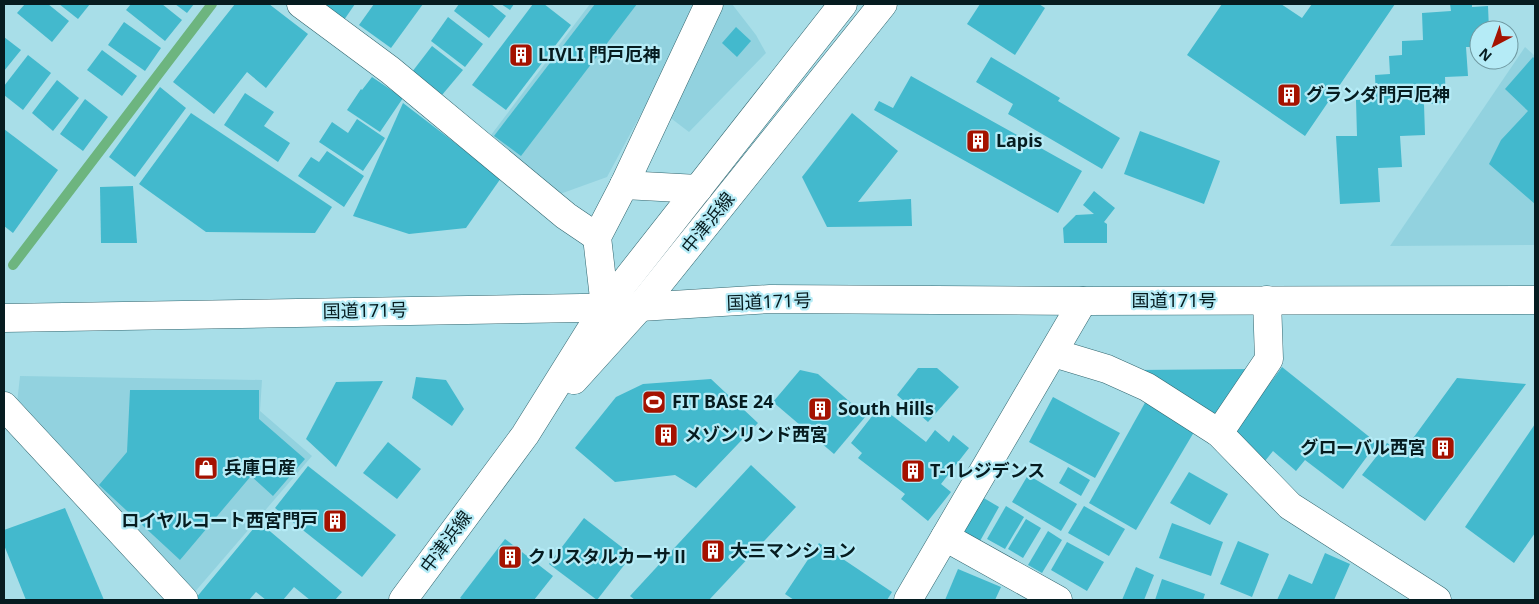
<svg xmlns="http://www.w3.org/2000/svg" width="1539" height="604" viewBox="0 0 1539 604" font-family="'Noto Sans','Noto Sans JP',sans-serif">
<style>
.built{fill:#92d2df}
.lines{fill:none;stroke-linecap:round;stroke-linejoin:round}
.stream{stroke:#6db57f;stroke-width:10}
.building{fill:#43b9cd}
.minor-casing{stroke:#32666f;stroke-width:29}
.tertiary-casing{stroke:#32666f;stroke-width:29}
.trunk-casing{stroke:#32666f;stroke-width:29}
.minor{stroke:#fff;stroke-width:28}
.tertiary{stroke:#fff;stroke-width:28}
.trunk{stroke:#fff;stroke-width:28}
.labels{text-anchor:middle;stroke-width:4.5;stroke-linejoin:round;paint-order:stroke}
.poi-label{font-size:18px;font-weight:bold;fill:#061c20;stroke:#b5ebf6;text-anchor:start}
.street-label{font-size:18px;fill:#061c20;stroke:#b5ebf6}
</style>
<rect width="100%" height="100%" fill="#a8dee8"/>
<g class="built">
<polygon points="590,4 700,4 607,177 560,194 488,139"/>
<polygon points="724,4 732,4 756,35 766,53 689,132 668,116"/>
<polygon points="1525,47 1535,56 1535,245 1390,246"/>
<polygon points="20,376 262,380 260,411 312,456 193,594 17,403"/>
</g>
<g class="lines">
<polyline class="stream" points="13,265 212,4"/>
</g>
<g class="building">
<polygon points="25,4 48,4 69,21 52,42 17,13"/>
<polygon points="59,4 90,4 78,19"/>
<polygon points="131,4 162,4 182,20 165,41 126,10"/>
<polygon points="175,4 194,4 187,13"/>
<polygon points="235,4 269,4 308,34 266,88 247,72 214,114 173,82"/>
<polygon points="322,4 355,4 344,20"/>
<polygon points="374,4 423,4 391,48 359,25"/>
<polygon points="459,4 491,4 506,16 489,38 454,11"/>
<polygon points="501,4 514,4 510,10"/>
<polygon points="533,4 544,4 571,25 506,110 472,85"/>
<polygon points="595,4 637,4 521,156 494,136"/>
<polygon points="980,4 1039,4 1045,8 1015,55 967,24"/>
<polygon points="1222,4 1281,4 1302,18 1312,4 1395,4 1305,136 1187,55"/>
<polygon points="1450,4 1472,4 1472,7 1488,6 1489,30 1479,30 1479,47 1466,47 1468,76 1445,77 1446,103 1424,104 1425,135 1400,136 1402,167 1378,168 1380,202 1340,204 1336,136 1357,136 1356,100 1376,99 1375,75 1390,74 1389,56 1402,55 1402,41 1423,40 1422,13 1451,11"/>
<polygon points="448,17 483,44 465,67 431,41"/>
<polygon points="124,22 161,48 145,71 108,45"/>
<polygon points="736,27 751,41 737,57 722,43"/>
<polygon points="4,37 21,50 4,71"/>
<polygon points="432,46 463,70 442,95 412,72"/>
<polygon points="102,50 137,76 122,96 87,70"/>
<polygon points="28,55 51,73 23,110 4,95 4,86"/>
<polygon points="991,57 1060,98 1058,101 1120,138 1102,169 1008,114 1013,104 976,82"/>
<polygon points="1533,57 1535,59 1535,204 1489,164 1501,140 1528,111 1505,89"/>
<polygon points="911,76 1082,171 1058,213 874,110 879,101 893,108"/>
<polygon points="372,77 403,98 380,132 347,110 361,89 362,90"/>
<polygon points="57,80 79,98 53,131 32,113"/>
<polygon points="160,87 186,108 135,177 109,157"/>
<polygon points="245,93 274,112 264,126 290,143 278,162 224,125"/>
<polygon points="85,99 108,117 83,151 60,134"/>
<polygon points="403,103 501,178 466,228 409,234 353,216"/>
<polygon points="191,113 332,207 315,233 206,232 139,184"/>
<polygon points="852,113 898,151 858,202 911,199 912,226 827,227 802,177"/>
<polygon points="357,119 385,138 363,171 319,142 332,122 348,133"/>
<polygon points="4,129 58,170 13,233 4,226"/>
<polygon points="1140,131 1220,161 1204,204 1124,174"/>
<polygon points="327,151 364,176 344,207 298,176 311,157 319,162"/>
<polygon points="133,186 137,243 101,243 100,187"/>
<polygon points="1094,191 1115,208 1104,222 1107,224 1107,243 1064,243 1063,228 1076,215 1094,214 1083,205"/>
<polygon points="1282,367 1377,443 1343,489 1305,460 1296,471 1273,451 1261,466 1235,431"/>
<polygon points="918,368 937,368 959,387 928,422 897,395"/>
<polygon points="1252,369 1218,421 1137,370"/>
<polygon points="800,370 818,374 866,416 834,454 773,402"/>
<polygon points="416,377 446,380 464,409 452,426 412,398"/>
<polygon points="1457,378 1526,384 1425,521 1362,475 1387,443 1403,452"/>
<polygon points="711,379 758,423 696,488 675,475 615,482 575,448 616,397 643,384"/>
<polygon points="383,381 336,467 306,439 336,382"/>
<polygon points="130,390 259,390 259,419 305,459 273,496 251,476 180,560 99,485 127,452"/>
<polygon points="1053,397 1120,433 1095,478 1029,442"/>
<polygon points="1146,401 1194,432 1136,530 1089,503"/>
<polygon points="880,406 926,442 935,430 949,442 953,435 969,448 941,484 951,492 928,521 901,499 905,494 858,458 862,453 851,443"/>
<polygon points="1535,424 1535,533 1514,563 1465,527"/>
<polygon points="388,442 421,469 397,499 363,473"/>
<polygon points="751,465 796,507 709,600 635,600 630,596"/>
<polygon points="308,466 396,535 362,577 275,508"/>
<polygon points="1068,467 1090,480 1081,496 1059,483"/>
<polygon points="1189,472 1228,494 1210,525 1170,503"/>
<polygon points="1028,475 1077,504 1061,531 1012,502"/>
<polygon points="982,497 999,507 980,541 964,532"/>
<polygon points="1006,506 1024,517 1005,549 987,539"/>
<polygon points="1084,506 1125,529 1109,556 1068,533"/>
<polygon points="65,508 104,600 26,600 4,545 4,530"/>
<polygon points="584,518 632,555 597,600 549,564"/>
<polygon points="1026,519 1041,528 1023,558 1008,549"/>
<polygon points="259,522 342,592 335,600 310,600 294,587 283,600 266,600 256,592 249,600 199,600 196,598"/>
<polygon points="1172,523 1223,542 1211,576 1159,558"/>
<polygon points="1048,531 1062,540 1042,573 1028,565"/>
<polygon points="505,539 553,576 534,600 463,600 460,598"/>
<polygon points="1238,541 1269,554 1252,597 1220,584"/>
<polygon points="1067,542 1104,562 1087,591 1051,570"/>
<polygon points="819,543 892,592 887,600 794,600 785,594"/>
<polygon points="1325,553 1350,564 1334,600 1277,600 1289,574 1312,584"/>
<polygon points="1136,567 1154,575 1144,600 1122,600"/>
<polygon points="958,569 1001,587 995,600 945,600"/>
<polygon points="1162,579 1205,594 1203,600 1155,600"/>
</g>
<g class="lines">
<g class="minor-casing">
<g id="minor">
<polyline points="301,4 390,70 566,216 597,237"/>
<polyline points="624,185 698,189"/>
<polyline points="605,307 597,237 624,185 709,4"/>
<polyline points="1054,353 1107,369 1147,387 1219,433 1290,506 1437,600"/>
<polyline points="4,406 184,600"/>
<polyline points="1219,433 1269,359 1267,300"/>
<polyline points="945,537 1058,600"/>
<polyline points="908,600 1083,301"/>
</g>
</g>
<g class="tertiary-casing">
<g id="tertiary">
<polyline points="574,380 640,307 883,4"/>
<polyline points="403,600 525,435 605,307 843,4"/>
</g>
</g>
<g class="trunk-casing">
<polyline id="trunk" points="4,318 640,307 770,299 1083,301 1535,300"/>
</g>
<use href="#minor" class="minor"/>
<use href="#tertiary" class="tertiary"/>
<use href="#trunk" class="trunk"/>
</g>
<defs>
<g id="building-square" transform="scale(1.25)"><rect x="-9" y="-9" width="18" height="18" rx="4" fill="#a51200" stroke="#b5ebf6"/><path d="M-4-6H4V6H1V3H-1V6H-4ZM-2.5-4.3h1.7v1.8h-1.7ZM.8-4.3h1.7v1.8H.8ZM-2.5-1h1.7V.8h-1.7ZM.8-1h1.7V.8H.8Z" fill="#fff"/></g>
<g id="stadium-square" transform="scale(1.25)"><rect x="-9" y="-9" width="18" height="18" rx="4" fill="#a51200" stroke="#b5ebf6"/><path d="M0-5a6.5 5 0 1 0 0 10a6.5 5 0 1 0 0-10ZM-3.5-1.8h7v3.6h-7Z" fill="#fff"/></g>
<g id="shop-square" transform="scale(1.25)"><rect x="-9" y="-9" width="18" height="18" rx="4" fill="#a51200" stroke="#b5ebf6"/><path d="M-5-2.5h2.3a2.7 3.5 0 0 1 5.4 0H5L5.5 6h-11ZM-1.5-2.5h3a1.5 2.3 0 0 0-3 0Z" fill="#fff"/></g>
</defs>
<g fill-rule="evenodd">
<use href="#building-square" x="521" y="55"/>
<use href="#building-square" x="1289" y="95"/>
<use href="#building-square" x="978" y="141"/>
<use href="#stadium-square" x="654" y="402"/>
<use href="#building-square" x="820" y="409"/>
<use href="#building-square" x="666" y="435"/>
<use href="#building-square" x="1443" y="448"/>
<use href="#shop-square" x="206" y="468"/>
<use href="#building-square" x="913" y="471"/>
<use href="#building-square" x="335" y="521"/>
<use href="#building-square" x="713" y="551"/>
<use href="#building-square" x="510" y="557"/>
</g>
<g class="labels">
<g class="poi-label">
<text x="538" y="61">LIVLI 門戸厄神</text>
<text x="1306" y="101">グランダ門戸厄神</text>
<text x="996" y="147">Lapis</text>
<text x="672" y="408">FIT BASE 24</text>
<text x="838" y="415">South Hills</text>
<text x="684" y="441">メゾンリンド西宮</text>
<text x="1426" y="454" text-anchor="end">グローバル西宮</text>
<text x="224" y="474">兵庫日産</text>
<text x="930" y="477">T-1レジデンス</text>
<text x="318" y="527" text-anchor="end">ロイヤルコート西宮門戸</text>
<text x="730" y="557">大三マンション</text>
<text x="528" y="563">クリスタルカーサⅡ</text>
</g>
<g class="street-label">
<text transform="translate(708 223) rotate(-51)" y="6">中津浜線</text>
<text x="1174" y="307">国道171号</text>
<text transform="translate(769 302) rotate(-2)" y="6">国道171号</text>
<text transform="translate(365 311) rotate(-1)" y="6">国道171号</text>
<text transform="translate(446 542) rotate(-53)" y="6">中津浜線</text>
</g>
</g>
<rect width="1539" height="604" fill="none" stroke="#061c20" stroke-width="10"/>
<g transform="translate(1494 45) rotate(221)"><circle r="24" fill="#b5ebf6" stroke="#6f98a0"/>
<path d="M0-4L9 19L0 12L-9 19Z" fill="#a51200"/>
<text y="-8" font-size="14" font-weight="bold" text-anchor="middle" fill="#061c20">N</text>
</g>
</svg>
